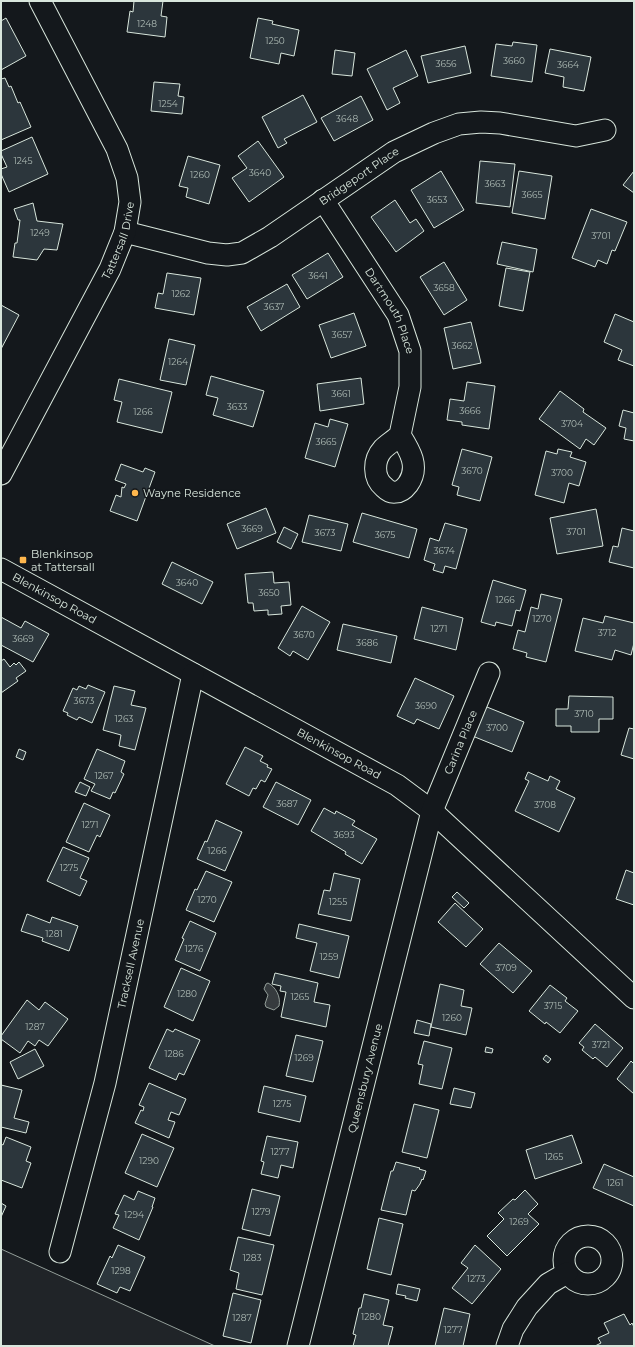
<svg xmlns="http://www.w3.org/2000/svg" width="635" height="1347" viewBox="0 0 635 1347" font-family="Montserrat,sans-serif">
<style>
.green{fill:#202428;stroke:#939e99}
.water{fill:#363b3e;stroke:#939e99}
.building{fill:#2c363c;stroke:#d8e6dc}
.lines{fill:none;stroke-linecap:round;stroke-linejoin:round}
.minor-casing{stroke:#d8e6dc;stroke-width:23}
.minor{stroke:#14181c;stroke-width:21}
.poi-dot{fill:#ffb74d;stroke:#14181c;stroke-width:1.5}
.labels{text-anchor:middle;stroke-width:3;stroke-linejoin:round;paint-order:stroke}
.number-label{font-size:9px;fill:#adbab4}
.street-label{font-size:11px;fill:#d8e6dc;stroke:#14181c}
.poi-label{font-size:11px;fill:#d8e6dc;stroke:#14181c;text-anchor:start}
</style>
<rect width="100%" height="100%" fill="#14181c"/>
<polygon class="green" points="1,1249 215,1346 1,1346"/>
<path class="water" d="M 268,983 C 276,987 281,997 279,1006 L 274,1010 L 266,1007 L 265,1004 L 268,995 L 264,989 L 266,984 Z"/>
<g class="building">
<polygon points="134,1 163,1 161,16 167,17 165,37 127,32 130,11 133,12"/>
<polygon points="6,18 26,56 1,70 1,21"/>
<polygon points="258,18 273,21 272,24 299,30 294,56 281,53 279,64 250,58"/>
<polygon points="513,42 537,45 532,82 491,76 496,44 512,46"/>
<polygon points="465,46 471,73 428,83 421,56"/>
<polygon points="550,49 591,57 584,91 563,87 564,77 545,73"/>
<polygon points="335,50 355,53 352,76 332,74"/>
<polygon points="406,50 418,76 393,88 400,103 387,110 367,69"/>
<polygon points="5,78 9,87 11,86 18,103 20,102 31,127 1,140 1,79"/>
<polygon points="154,82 180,84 178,96 184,97 182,114 151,111"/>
<polygon points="303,95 317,122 284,139 287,143 278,148 262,117"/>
<polygon points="361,96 373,120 334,141 321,118"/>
<polygon points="32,137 48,174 9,192 1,174 1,169 7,167 1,154 1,151"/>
<polygon points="258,141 284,177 249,202 232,178 247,168 238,156"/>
<polygon points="188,156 220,165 209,204 186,197 188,188 179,186"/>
<polygon points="480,161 515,164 510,207 476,203"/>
<polygon points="441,171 464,210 434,228 411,190"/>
<polygon points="519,171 552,176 545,219 512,213"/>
<polygon points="634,171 634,193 623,185"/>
<polygon points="395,200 410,223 416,219 424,231 396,252 371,217"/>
<polygon points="33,203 37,221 63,224 57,250 44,249 37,260 13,257 15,243 17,243 20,220 18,220 14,209"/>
<polygon points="591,209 627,222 615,251 612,250 607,264 598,260 595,267 572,258"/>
<polygon points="502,242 537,249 533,272 497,264"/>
<polygon points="328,253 343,277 307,299 292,275"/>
<polygon points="444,262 467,300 444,315 420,277"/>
<polygon points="506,268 530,272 523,311 499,306"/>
<polygon points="167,273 201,278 194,315 155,308 158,293 163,294"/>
<polygon points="287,284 300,307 261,331 247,307"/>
<polygon points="1,305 19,315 1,349"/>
<polygon points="354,313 366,346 331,358 319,325"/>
<polygon points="615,314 634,322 634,366 618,360 622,350 604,342"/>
<polygon points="471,322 481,363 453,369 444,328"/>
<polygon points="169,339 195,345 186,385 160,380"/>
<polygon points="211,376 264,391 253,427 213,415 218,398 206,395"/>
<polygon points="361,378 364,404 320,411 317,384"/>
<polygon points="119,379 172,392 162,433 117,422 122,402 114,400"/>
<polygon points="467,382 495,386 489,429 462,425 462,422 447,420 450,399 464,401"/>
<polygon points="560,391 584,409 583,412 606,428 594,445 586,439 580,449 539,419"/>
<polygon points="623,410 634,413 634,441 624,439 626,428 619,426"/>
<polygon points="330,419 348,424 335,467 305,458 315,423 328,427"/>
<polygon points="462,449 492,457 480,501 457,495 459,487 452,485"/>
<polygon points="558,449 572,452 570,457 586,462 579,486 569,483 564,503 535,495 546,451 557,454"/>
<polygon points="121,464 143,472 145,468 155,472 137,521 110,511 116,495 121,497 122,487 124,488 126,484 115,480"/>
<polygon points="266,508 276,533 237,549 227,524"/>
<polygon points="596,509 603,546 557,554 550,518"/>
<polygon points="362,513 417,529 409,558 353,542"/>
<polygon points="309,515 348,524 341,551 302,542"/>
<polygon points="445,523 467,529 456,569 445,566 443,573 433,570 435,564 424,560 430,538 439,541"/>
<polygon points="284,527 298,534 291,549 277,542"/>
<polygon points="622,528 634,531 634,568 609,562 613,546 618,547"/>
<polygon points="172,562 213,582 202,604 162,584"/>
<polygon points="273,572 274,583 289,582 291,605 281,606 282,614 268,615 268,610 254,611 253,603 248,603 245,574"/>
<polygon points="493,580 526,590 520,611 516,610 512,626 496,622 495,626 481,622"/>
<polygon points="541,594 562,599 546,662 526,657 527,653 513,649 518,630 525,632 531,607 538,609"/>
<polygon points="302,606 330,622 308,660 293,651 290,656 278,648"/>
<polygon points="422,607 463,618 456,650 414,639"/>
<polygon points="605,616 634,623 634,643 631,655 615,650 612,660 575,651 583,618 603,623"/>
<polygon points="1,617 21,628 25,621 49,634 33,662 1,645"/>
<polygon points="343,624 397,636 391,663 337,650"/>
<polygon points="4,659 10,667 14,663 16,665 19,662 26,671 16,678 18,681 1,693 1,661"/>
<polygon points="415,678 454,696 439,729 417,719 414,724 397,716"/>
<polygon points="88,685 105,692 92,723 79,717 77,720 67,715 68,713 63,711 73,688 77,690 79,686 86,689"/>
<polygon points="114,686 135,691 131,705 146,708 135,750 119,746 121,735 103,730"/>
<polygon points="569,696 613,697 613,719 599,719 599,732 571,732 571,726 556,726 556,709 568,709"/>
<polygon points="482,705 524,722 512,752 470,735"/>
<polygon points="629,728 634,729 634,759 621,755"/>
<polygon points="245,747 263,756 260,761 268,765 267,767 272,769 265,782 261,780 256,789 253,788 249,796 226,784"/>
<polygon points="19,749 26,752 23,760 16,757"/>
<polygon points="97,749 125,761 121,772 124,774 115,793 113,792 110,799 91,791 95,784 84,779"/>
<polygon points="528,772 548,781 550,776 560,781 556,789 575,798 559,832 515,811 529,781 525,779"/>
<polygon points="80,782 90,787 86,796 75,792"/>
<polygon points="276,782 311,800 298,825 263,807"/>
<polygon points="84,803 110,815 100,837 97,835 89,852 66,842"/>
<polygon points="324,808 335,814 336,811 355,821 352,825 377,839 362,864 345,854 346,852 311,831"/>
<polygon points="216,820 242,832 225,871 197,859 205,841 207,842"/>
<polygon points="63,847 89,858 80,878 87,881 80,896 47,881"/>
<polygon points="626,870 634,873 634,905 616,899"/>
<polygon points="206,871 232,882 214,922 186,910 195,889 197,890"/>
<polygon points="334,873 360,879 351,921 318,914 324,890 330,891"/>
<polygon points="457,892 469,903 464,908 452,897"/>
<polygon points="455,903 483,929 466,947 438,922"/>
<polygon points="27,914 50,923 52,917 78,926 69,951 42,941 43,938 21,931"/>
<polygon points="190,921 216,933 200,971 175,960 184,939 182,938"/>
<polygon points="299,924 349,936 339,978 310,971 317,943 296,938"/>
<polygon points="499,943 532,971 513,993 480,964"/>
<polygon points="181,968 210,981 193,1021 164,1007"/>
<polygon points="275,973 318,983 314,1002 330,1005 326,1027 281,1017 286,992 280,991 281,986 272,984"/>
<polygon points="440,984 464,990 461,1006 472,1008 466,1035 431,1027"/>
<polygon points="550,985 567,998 565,1001 578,1011 560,1033 546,1022 545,1024 529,1011"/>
<polygon points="27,1000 39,1010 45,1002 68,1019 48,1046 39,1040 35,1046 28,1041 20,1053 1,1039 1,1036"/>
<polygon points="417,1020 431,1024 429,1036 414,1033"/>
<polygon points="595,1024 623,1048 607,1067 595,1057 593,1059 582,1050 584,1047 579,1043"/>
<polygon points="167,1029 173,1032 175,1029 200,1040 184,1075 179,1073 176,1080 149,1068"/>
<polygon points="296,1035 323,1041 313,1082 286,1076"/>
<polygon points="424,1041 452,1048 442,1089 419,1084 423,1065 418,1064"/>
<polygon points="486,1047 493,1049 492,1053 485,1052"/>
<polygon points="35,1049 44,1066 18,1079 10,1062"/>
<polygon points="546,1055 551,1059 548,1063 543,1059"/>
<polygon points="631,1061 634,1064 634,1094 617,1079"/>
<polygon points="149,1083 186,1099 179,1115 171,1112 168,1120 175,1122 169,1138 135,1123 141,1110 143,1111 144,1107 139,1105"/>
<polygon points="1,1085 22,1090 14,1118 29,1122 26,1133 1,1127"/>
<polygon points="264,1086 306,1096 300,1122 258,1112"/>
<polygon points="454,1088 475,1093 471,1108 450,1104"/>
<polygon points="414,1104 439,1110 427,1158 402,1152"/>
<polygon points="142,1134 174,1148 157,1187 125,1173"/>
<polygon points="572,1135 582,1163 535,1179 526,1150"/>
<polygon points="267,1136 298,1142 293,1168 281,1165 278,1178 261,1174 264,1162 261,1161"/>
<polygon points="6,1137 31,1147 26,1161 31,1163 22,1188 1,1180 1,1144 3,1145"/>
<polygon points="396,1162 420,1168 419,1169 426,1171 423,1180 422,1179 420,1184 415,1191 412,1190 406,1215 381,1210 391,1171 393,1171"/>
<polygon points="604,1164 634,1177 634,1206 593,1188"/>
<polygon points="252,1189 280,1196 270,1236 242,1229"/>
<polygon points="525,1190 538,1204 528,1214 539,1224 507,1256 487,1236 504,1219 498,1213 513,1199 515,1200"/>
<polygon points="138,1191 155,1198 152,1207 153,1207 139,1240 113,1228 119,1215 115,1214 124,1195 134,1200"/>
<polygon points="1,1203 6,1206 1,1217"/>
<polygon points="379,1218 403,1224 391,1275 367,1269"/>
<polygon points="238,1237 274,1245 262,1295 236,1289 239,1273 230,1270"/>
<polygon points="118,1245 145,1257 130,1291 120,1287 117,1293 97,1284 110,1256 112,1258"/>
<polygon points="475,1245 501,1269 472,1304 452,1288 468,1268 461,1263"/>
<polygon points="398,1284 420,1289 417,1301 405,1298 406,1296 396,1294"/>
<polygon points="233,1293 261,1300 251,1343 223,1336"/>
<polygon points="364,1294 389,1300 383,1325 393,1327 388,1346 353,1346 356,1335 353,1334 359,1308 361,1308"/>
<polygon points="444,1308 470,1314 463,1346 435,1346"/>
<polygon points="624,1314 630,1325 632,1323 634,1327 634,1346 595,1346 601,1343 598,1338 609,1333 604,1323"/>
</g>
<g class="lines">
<g class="minor-casing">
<g id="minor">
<path id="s1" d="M 323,200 L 398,315 L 410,351 L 410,387 L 400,435 C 395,440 388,444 383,449 C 373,460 373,478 384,487 C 387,490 391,493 396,492 C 401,492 405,488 408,484 C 420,467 410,451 400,435"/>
<path id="s2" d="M 125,232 L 208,253 L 227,255 L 242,253 L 270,237 L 394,152 L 434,133 L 459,124 L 481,122 L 500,123 L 576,136 L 605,130"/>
<path id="s3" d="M 1,474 L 110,269 L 125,232 L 130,202 L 127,178 L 117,149 L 40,1"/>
<path id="s4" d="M 1,569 L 397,785 L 432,811 L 634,998"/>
<circle cx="588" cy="1260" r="24"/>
<path id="s5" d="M 60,1252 L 105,1083 L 193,674"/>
<path id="s6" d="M 298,1346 L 432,811 L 489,673"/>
<polyline points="507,1346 513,1329 527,1307 548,1284 567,1273"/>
</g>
</g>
<use href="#minor" class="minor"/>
</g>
<g class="poi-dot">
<circle cx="135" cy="493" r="4"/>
<rect x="19" y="556" width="8" height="8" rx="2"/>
</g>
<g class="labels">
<g class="number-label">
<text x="147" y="27">1248</text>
<text x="275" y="44">1250</text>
<text x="514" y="64">3660</text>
<text x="446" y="67">3656</text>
<text x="568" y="68">3664</text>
<text x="168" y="107">1254</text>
<text x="347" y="122">3648</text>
<text x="23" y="164">1245</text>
<text x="260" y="176">3640</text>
<text x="200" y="178">1260</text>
<text x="495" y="187">3663</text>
<text x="532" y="198">3665</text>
<text x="437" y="203">3653</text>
<text x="40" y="236">1249</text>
<text x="601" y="239">3701</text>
<text x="318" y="279">3641</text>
<text x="444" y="291">3658</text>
<text x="181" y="297">1262</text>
<text x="274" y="310">3637</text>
<text x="342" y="338">3657</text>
<text x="462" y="349">3662</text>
<text x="178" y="365">1264</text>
<text x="341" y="397">3661</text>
<text x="237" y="410">3633</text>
<text x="470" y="414">3666</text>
<text x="143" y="415">1266</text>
<text x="572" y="427">3704</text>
<text x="326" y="445">3665</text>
<text x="472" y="474">3670</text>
<text x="562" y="476">3700</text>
<text x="252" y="532">3669</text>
<text x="576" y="535">3701</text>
<text x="325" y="536">3673</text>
<text x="385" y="538">3675</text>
<text x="444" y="554">3674</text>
<text x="187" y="586">3640</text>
<text x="269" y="596">3650</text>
<text x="505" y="603">1266</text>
<text x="542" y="622">1270</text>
<text x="439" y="632">1271</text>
<text x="607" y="636">3712</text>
<text x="304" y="638">3670</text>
<text x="23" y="642">3669</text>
<text x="367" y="646">3686</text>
<text x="84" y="704">3673</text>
<text x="426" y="709">3690</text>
<text x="584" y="717">3710</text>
<text x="124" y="722">1263</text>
<text x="497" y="731">3700</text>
<text x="104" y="779">1267</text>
<text x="287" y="807">3687</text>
<text x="545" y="808">3708</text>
<text x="90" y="828">1271</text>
<text x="344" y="838">3693</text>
<text x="217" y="854">1266</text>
<text x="69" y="871">1275</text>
<text x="207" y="903">1270</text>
<text x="338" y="905">1255</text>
<text x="54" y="937">1281</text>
<text x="194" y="952">1276</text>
<text x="329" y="960">1259</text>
<text x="506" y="971">3709</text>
<text x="187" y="997">1280</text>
<text x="300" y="1000">1265</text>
<text x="553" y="1009">3715</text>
<text x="452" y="1021">1260</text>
<text x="35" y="1030">1287</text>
<text x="601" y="1048">3721</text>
<text x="174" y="1057">1286</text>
<text x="304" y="1061">1269</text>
<text x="282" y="1107">1275</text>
<text x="280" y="1155">1277</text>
<text x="554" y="1160">1265</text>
<text x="149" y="1164">1290</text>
<text x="615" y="1186">1261</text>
<text x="261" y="1215">1279</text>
<text x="134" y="1218">1294</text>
<text x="519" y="1225">1269</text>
<text x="252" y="1261">1283</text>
<text x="121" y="1274">1298</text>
<text x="476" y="1282">1273</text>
<text x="371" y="1320">1280</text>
<text x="242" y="1321">1287</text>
<text x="453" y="1333">1277</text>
</g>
<g class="street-label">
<text dy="4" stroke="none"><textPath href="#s2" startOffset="260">Bridgeport Place</textPath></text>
<text dy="4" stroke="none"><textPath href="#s3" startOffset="262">Tattersall Drive</textPath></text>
<text dy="4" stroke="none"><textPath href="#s1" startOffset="130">Dartmouth Place</textPath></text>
<text dy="4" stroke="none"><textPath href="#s4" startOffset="61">Blenkinsop Road</textPath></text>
<text dy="4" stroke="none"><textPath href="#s6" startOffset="626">Carina Place</textPath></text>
<text dy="4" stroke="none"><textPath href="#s4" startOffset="385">Blenkinsop Road</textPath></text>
<text dy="4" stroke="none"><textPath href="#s5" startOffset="297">Tracksell Avenue</textPath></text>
<text dy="4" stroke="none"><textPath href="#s6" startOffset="276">Queensbury Avenue</textPath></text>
</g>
<g class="poi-label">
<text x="143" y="497">Wayne Residence</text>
<text x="31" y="558">Blenkinsop<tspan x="31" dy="13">at Tattersall</tspan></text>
</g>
</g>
<rect width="635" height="1347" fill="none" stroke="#d8e6dc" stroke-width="4"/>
</svg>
